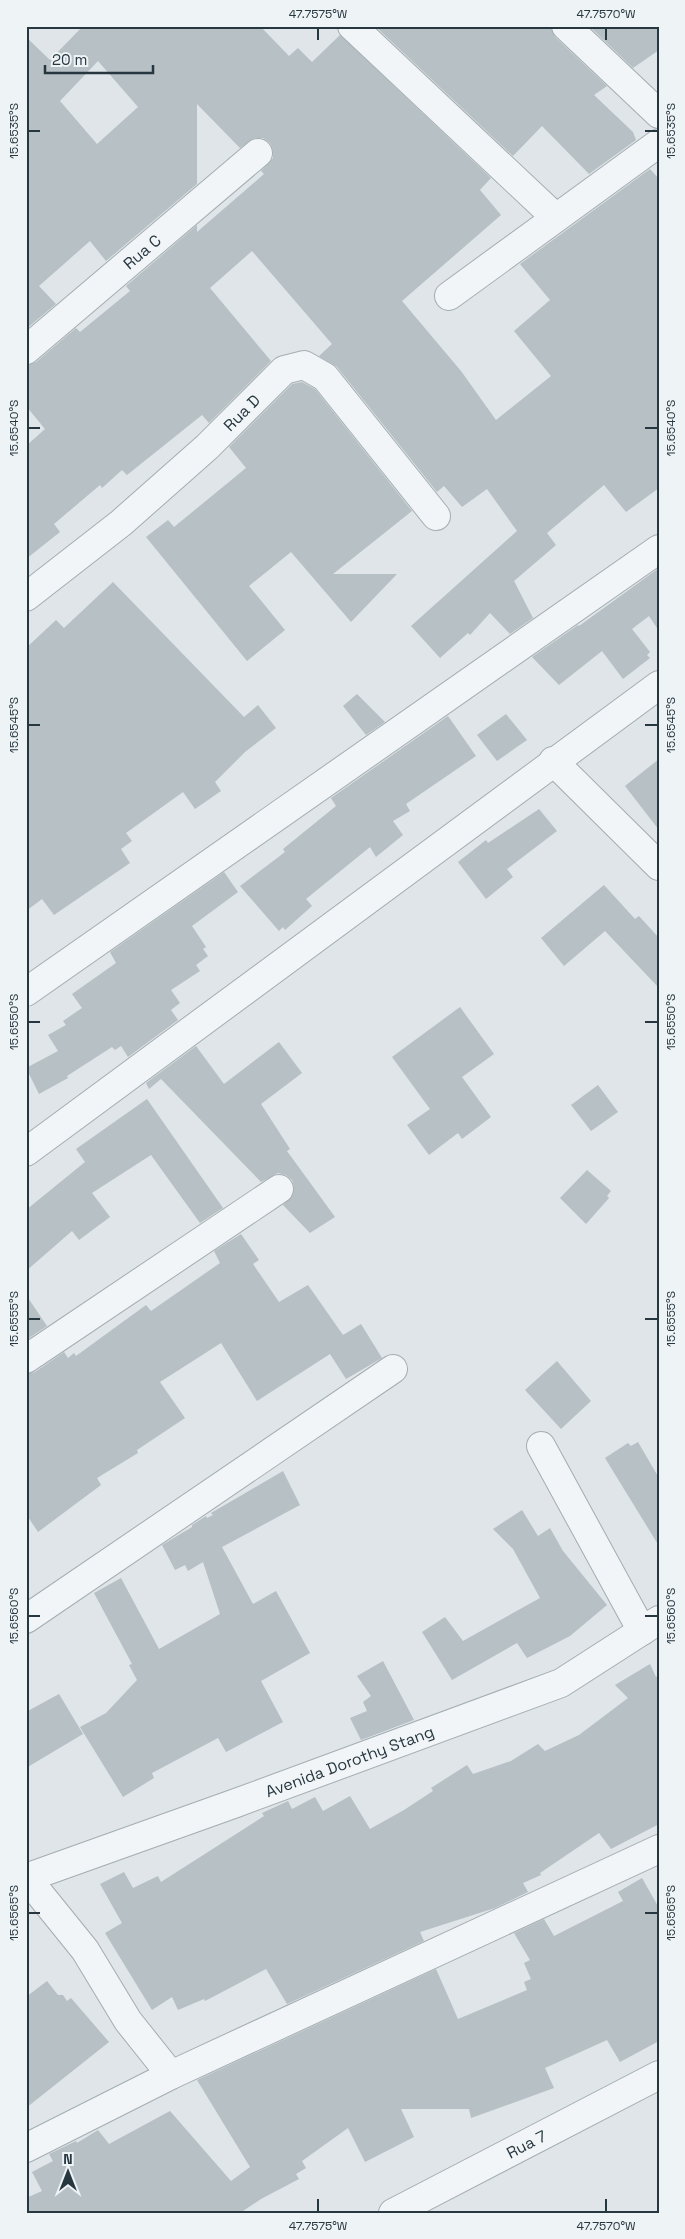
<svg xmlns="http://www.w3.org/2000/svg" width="685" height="2239" viewBox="0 0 685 2239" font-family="'Space Grotesk',sans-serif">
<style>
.building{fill:#b6c0c5;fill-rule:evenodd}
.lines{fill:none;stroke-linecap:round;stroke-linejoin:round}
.minor-casing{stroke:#a4adb2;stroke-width:30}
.minor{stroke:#f1f5f7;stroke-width:28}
.ticks{fill:none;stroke:#273740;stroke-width:2}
.labels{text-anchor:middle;stroke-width:4;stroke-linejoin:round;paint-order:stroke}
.street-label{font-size:16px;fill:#273740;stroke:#eef3f6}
.neatline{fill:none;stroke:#273740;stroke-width:2}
.ticks-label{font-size:12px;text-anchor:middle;fill:#273740}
</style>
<rect width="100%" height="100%" fill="#dfe5e8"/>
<g class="building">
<path d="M 83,26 L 260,26 L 289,56 L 298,48 L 312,62 L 340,35 L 491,178 L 480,190 L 501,215 L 402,301 L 461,371 L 496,420 L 551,376 L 514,331 L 550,300 L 520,264 L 650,169 L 659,179 L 659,488 L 626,512 L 604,485 L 547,533 L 556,545 L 514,581 L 533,618 L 510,634 L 490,613 L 470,635 L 468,633 L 440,658 L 411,626 L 517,531 L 487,489 L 462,507 L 444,486 L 437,492 L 337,367 L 319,356 L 332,344 L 252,251 L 210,288 L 271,361 L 209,423 L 202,415 L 127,475 L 122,470 L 102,488 L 100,485 L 54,524 L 60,532 L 26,559 L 26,446 L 45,429 L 26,406 L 26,365 L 36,362 L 76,328 L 80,332 L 130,291 L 126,286 L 197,225 L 197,232 L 264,174 L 261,171 L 273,158 L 273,150 L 270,143 L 263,138 L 255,138 L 240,148 L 197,104 L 197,184 L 106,261 L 90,241 L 39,286 L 56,304 L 26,329 L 26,37 L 50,60 ZM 98,61 L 138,107 L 97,144 L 60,101 Z"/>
<polygon points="375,26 551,26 555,37 607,86 594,95 633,132 636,140 589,174 542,126 513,156"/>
<polygon points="589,26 659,26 659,50 633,68"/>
<polygon points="302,382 315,389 412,511 333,574 397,574 351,622 291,552 249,586 285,630 247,661 146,537 168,520 174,527 246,468 229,447 292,384"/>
<polygon points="659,568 659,631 649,616 632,629 650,652 647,655 650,658 623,679 602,651 559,685 532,657 578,625 579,626"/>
<polygon points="113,582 244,717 258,705 276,728 245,752 215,782 221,791 195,809 183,792 126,833 132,841 121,849 130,863 54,915 42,899 26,911 26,648 56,620 64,628"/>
<polygon points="357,694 385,722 366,735 343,706"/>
<polygon points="506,714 527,740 497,761 477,735"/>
<polygon points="448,716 476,756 406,804 410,811 393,821 403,835 376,857 370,847 306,899 312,906 285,930 283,927 279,931 240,886 285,852 283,849 336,806 331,798"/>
<polygon points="659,759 659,830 625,786"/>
<polygon points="539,809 557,831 507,869 513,877 486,899 458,862 486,840 488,843"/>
<polygon points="224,872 238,892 192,926 206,947 203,949 208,956 196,965 200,971 171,990 180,1003 171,1010 178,1020 128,1057 121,1046 115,1050 112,1047 67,1076 68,1078 39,1094 26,1068 58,1051 48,1035 66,1025 63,1021 82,1008 72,994 116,963 110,952"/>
<polygon points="604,885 635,919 639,916 659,938 659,988 605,931 564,966 541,938"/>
<polygon points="460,1007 494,1054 462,1077 491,1117 462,1139 458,1133 429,1155 407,1125 430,1109 392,1057"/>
<polygon points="279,1042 302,1073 261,1104 290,1149 287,1151 335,1217 310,1233 283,1205 293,1195 294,1187 292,1180 286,1175 278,1173 261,1182 161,1079 149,1089 146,1083 196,1046 224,1084"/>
<polygon points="598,1085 618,1112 591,1131 571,1105"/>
<polygon points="147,1099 223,1208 200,1223 151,1155 92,1193 110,1217 79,1240 72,1231 26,1271 26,1210 85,1162 76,1149"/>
<polygon points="587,1170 611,1191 607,1196 609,1198 586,1224 560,1198"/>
<polygon points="241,1234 259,1260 253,1264 279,1302 308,1285 343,1335 361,1324 382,1358 346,1379 330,1354 257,1401 221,1343 160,1382 185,1418 137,1450 138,1453 97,1478 101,1485 38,1532 26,1514 26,1374 35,1372 64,1352 68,1358 74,1353 76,1356 146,1305 151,1311 220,1263 214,1251"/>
<polygon points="26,1295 47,1326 26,1340"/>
<polygon points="557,1361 591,1401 561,1429 525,1390"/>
<polygon points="638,1442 659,1478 659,1546 605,1458 628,1443 631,1446"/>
<polygon points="283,1471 300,1505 222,1547 253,1604 276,1591 310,1653 261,1681 283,1722 226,1752 218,1738 152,1773 154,1778 123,1797 80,1727 106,1713 137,1680 129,1665 132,1664 94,1593 121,1578 159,1649 220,1614 203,1562 188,1571 185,1565 175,1570 162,1545 192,1527 192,1525 206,1516 207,1518 213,1515 211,1513"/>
<polygon points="522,1510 538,1536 550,1528 563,1551 607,1605 570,1636 527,1658 517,1643 452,1680 422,1632 445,1617 463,1641 540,1598 513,1549 493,1529"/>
<polygon points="383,1661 414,1720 361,1740 350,1718 367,1711 363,1702 371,1696 357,1676"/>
<polygon points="650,1664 656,1677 659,1675 659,1824 611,1849 599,1833 540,1873 541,1875 523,1883 528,1892 495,1908 420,1932 424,1941 287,2004 266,1969 205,2001 204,1999 178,2010 172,1997 152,2010 105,1933 122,1923 100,1884 124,1872 133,1888 158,1876 161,1882 264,1816 262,1813 288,1801 292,1809 315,1797 323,1811 350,1796 370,1829 404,1810 433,1791 431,1788 467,1765 473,1774 511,1761 538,1744 545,1751 579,1735 628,1698 615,1685"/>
<polygon points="59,1694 83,1734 26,1768 26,1712"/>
<polygon points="642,1878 659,1908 659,2041 620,2062 607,2040 545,2068 554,2088 471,2118 469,2109 401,2109 414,2137 365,2162 348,2128 302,2161 306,2168 296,2174 299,2179 261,2199 240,2213 26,2213 26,2198 42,2191 32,2172 53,2161 49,2154 76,2141 77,2143 98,2130 109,2144 170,2111 231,2181 250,2167 197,2080 436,1969 458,2019 527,1990 524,1982 531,1979 524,1963 530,1960 514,1933 544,1919 554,1936 623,1901 618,1892"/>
<polygon points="47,1981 58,1995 63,1995 67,2001 71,1998 109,2042 26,2108 26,1997"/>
</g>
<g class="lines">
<g class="minor-casing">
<g id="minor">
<polyline points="352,26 555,217"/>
<polyline points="566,26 659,114"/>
<polyline points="449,296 659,143"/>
<path id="s1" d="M 26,350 L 258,153"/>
<path id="s2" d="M 26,597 L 121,523 L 207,447 L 284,370 L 304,365 L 325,377 L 436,516"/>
<polyline points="553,761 659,866"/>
<polyline points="26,992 659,549"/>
<polyline points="26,1152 659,685"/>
<polyline points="26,1359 279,1189"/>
<polyline points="541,1446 642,1631"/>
<polyline points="26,1619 393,1369"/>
<polyline points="26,1877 85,1950 128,2021 171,2075"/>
<path id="s3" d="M 26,1878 L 236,1803 L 561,1683 L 659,1620"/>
<polyline points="26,2148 171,2075 659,1849"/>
<path id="s4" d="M 393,2213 L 659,2075"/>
</g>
</g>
<use href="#minor" class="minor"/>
</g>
<path class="ticks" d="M 318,28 L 318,40M 606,28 L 606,40M 28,131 L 40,131M 645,131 L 658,131M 28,428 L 40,428M 645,428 L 658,428M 28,725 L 40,725M 645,725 L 658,725M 28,1022 L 40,1022M 645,1022 L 658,1022M 28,1319 L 40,1319M 645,1319 L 658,1319M 28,1616 L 40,1616M 645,1616 L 658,1616M 28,1913 L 40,1913M 645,1913 L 658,1913M 318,2199 L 318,2212M 606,2199 L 606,2212"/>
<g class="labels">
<g class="street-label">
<text dy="6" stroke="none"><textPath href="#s1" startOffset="152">Rua C</textPath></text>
<text dy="6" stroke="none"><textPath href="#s2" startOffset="284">Rua D</textPath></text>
<text dy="6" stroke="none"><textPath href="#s3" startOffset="344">Avenida Dorothy Stang</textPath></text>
<text dy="6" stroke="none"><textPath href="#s4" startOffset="150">Rua 7</textPath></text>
</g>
</g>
<rect width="685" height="2239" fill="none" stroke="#eef3f6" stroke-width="55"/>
<g transform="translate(68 2172)" stroke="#eef3f6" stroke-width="4" paint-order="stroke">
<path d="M0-4L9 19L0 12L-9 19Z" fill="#273740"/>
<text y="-8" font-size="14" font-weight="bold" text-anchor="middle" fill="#273740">N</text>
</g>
<path d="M45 65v8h108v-8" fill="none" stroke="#273740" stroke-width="2.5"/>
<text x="52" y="65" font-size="15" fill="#273740" stroke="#eef3f6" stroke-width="4" paint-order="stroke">20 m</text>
<rect x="28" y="28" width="630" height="2184" class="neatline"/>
<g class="ticks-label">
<text x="318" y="18">47.7575°W</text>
<text x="606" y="18">47.7570°W</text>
<text transform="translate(14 131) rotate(-90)" y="4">15.6535°S</text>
<text transform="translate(671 131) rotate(-90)" y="4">15.6535°S</text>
<text transform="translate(14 428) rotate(-90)" y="4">15.6540°S</text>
<text transform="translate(671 428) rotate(-90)" y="4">15.6540°S</text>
<text transform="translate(14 725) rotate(-90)" y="4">15.6545°S</text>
<text transform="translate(671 725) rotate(-90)" y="4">15.6545°S</text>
<text transform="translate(14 1022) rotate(-90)" y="4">15.6550°S</text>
<text transform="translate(671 1022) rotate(-90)" y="4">15.6550°S</text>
<text transform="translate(14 1319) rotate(-90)" y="4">15.6555°S</text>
<text transform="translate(671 1319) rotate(-90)" y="4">15.6555°S</text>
<text transform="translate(14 1616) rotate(-90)" y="4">15.6560°S</text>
<text transform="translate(671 1616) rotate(-90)" y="4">15.6560°S</text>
<text transform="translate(14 1913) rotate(-90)" y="4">15.6565°S</text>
<text transform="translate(671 1913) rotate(-90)" y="4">15.6565°S</text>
<text x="318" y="2230">47.7575°W</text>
<text x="606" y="2230">47.7570°W</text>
</g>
</svg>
